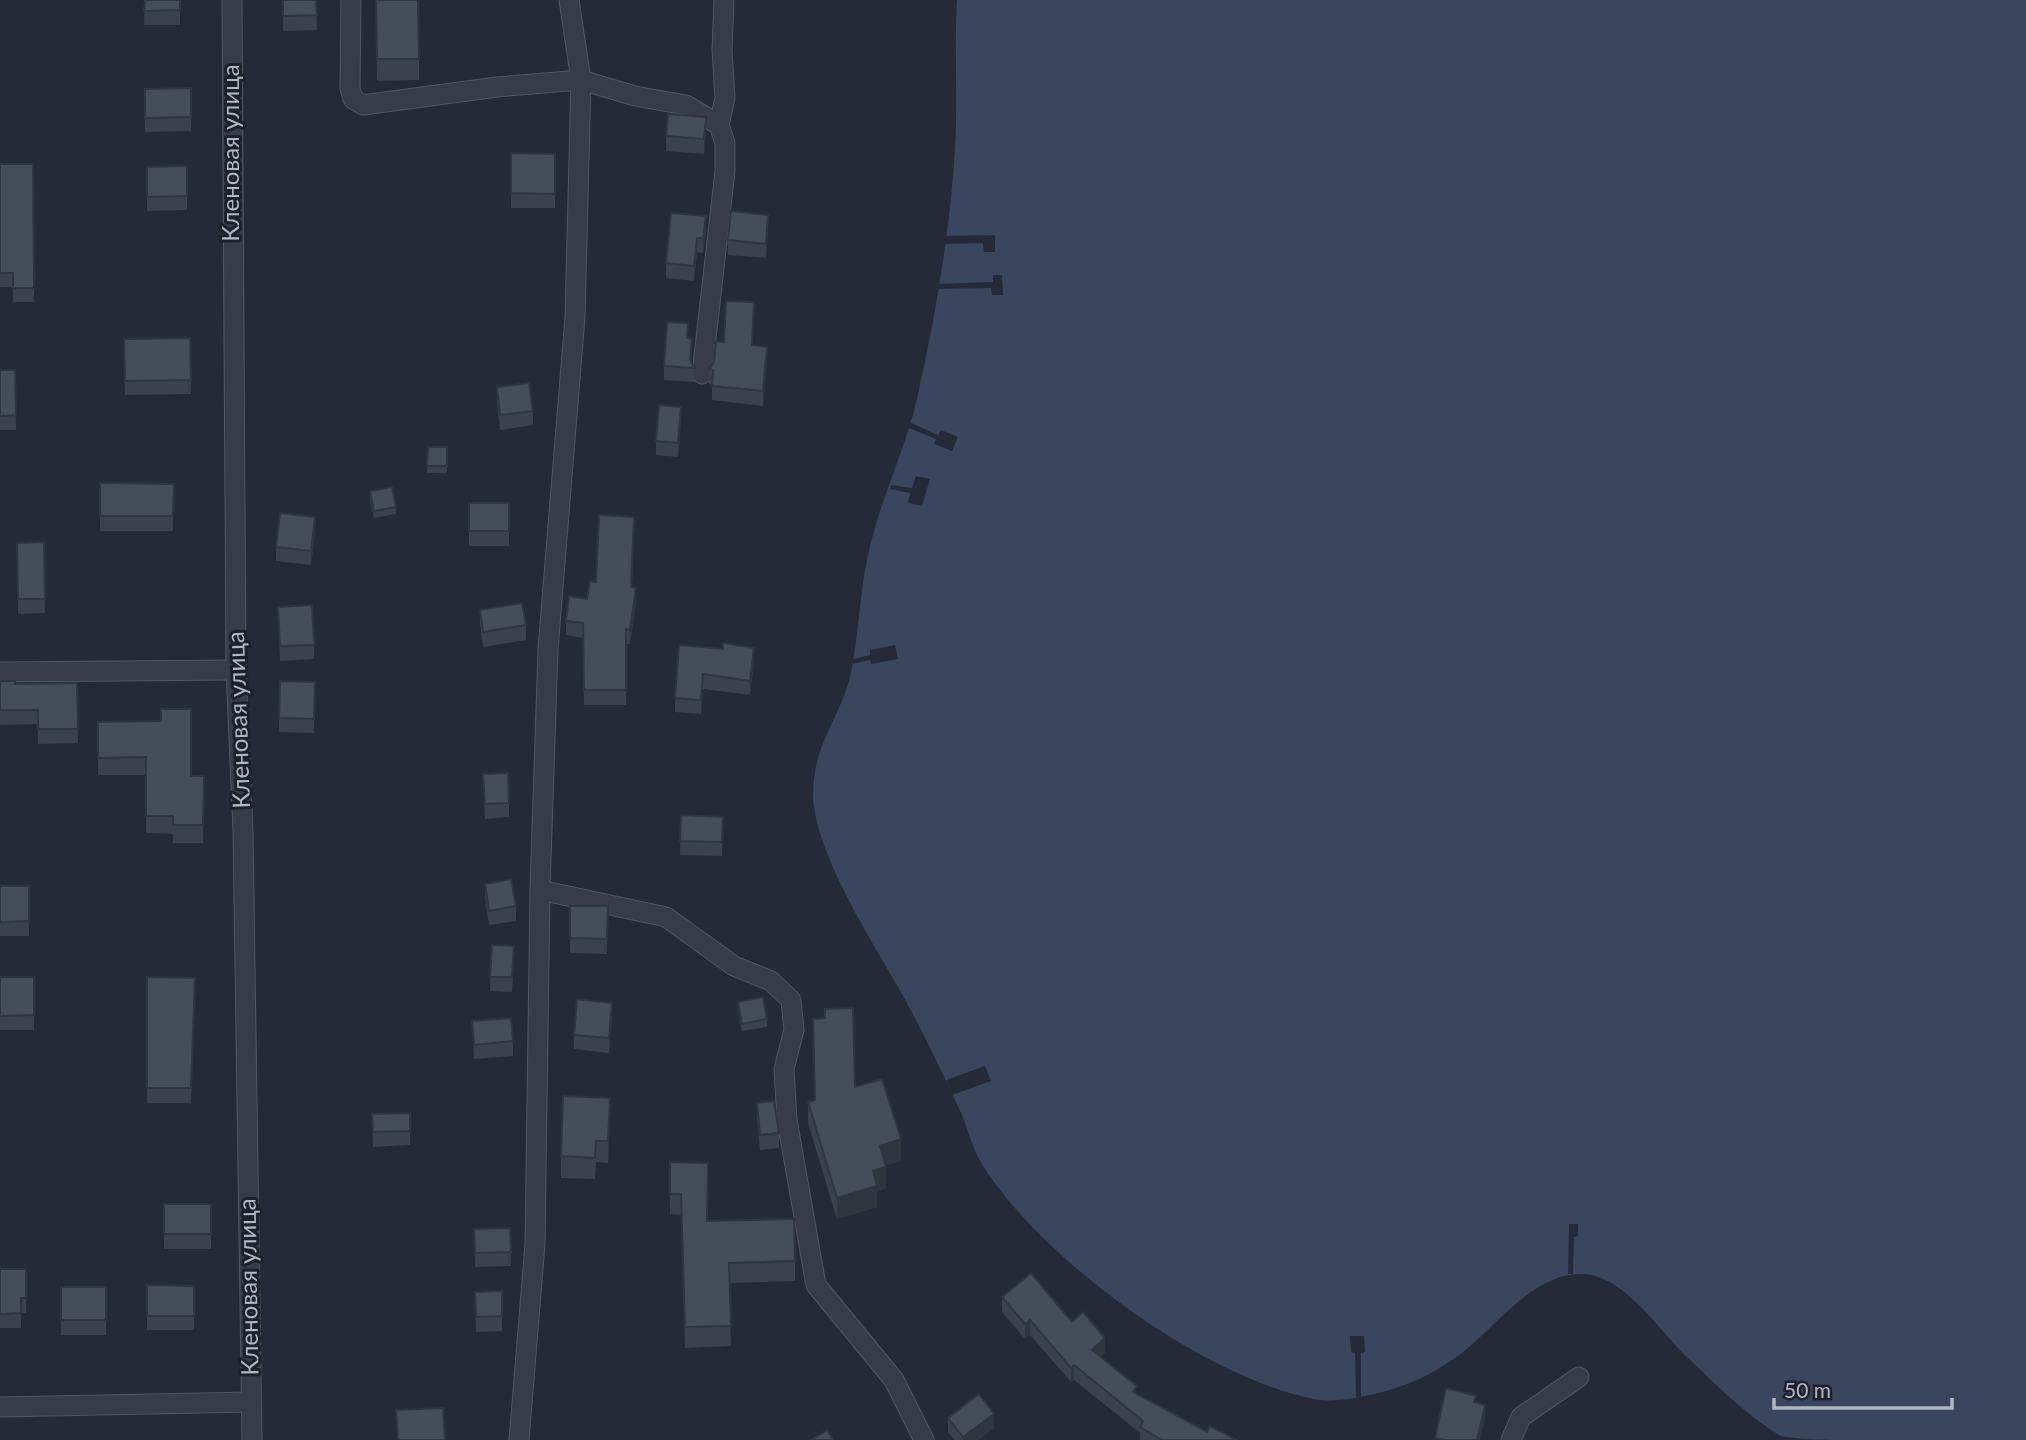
<svg xmlns="http://www.w3.org/2000/svg" width="2026" height="1440" viewBox="0 0 2026 1440" font-family="Lato,sans-serif">
<style>
.water{fill:#3a465e}
.pier{fill:#242a37}
.lines{fill:none;stroke-linecap:round;stroke-linejoin:round}
.minor-casing{stroke:#525762;stroke-width:21}
.minor{stroke:#373c48;stroke-width:19}
.wall{fill:#3b424e}
.shaded-wall{fill:#303640}
.building{fill:#454d5b;stroke:#303640;stroke-width:2}
.labels{text-anchor:middle;stroke-width:6;stroke-linejoin:round;paint-order:stroke}
.street-label{font-size:24px;fill:#b2b7c4;stroke:#1c212c}
</style>
<rect width="100%" height="100%" fill="#242a37"/>
<path class="water" d="M 957,0 L 2026,0 L 2026,1440 C 1969,1440 1911,1440 1854,1440 C 1832,1440 1799,1440 1781,1436 C 1747,1416 1715,1384 1687,1357 C 1660,1331 1624,1276 1584,1274 C 1536,1271 1497,1325 1463,1352 C 1436,1373 1408,1386 1375,1394 C 1355,1398 1334,1403 1314,1399 C 1202,1377 1039,1258 980,1161 C 972,1147 968,1130 962,1115 C 943,1074 924,1034 902,994 C 873,942 813,851 813,793 C 814,743 839,720 850,677 C 859,637 859,595 868,555 C 879,503 903,455 916,403 C 935,319 950,233 955,148 C 958,99 954,49 957,0 Z"/>
<g class="pier">
<polygon points="995,235 995,252 984,252 983,243 945,244 946,236"/>
<polygon points="993,275 1002,275 1003,295 992,295 991,288 938,289 938,284 993,282"/>
<polygon points="911,423 938,435 941,430 958,437 952,451 934,444 936,439 909,428"/>
<polygon points="916,476 930,479 922,506 908,503 910,493 890,489 891,485 912,488"/>
<polygon points="895,645 898,659 871,664 870,660 853,664 853,659 870,655 870,650"/>
<polygon points="985,1066 991,1081 952,1095 946,1080"/>
<polygon points="1569,1224 1578,1224 1578,1236 1574,1237 1573,1274 1568,1274"/>
<polygon points="1350,1336 1364,1336 1365,1352 1361,1353 1361,1397 1356,1397 1355,1353 1351,1352"/>
</g>
<g class="lines">
<g class="minor-casing">
<g id="minor">
<polyline points="232,0 236,670 243,831 252,1440"/>
<polyline points="351,0 350,88 353,99 363,105 497,87 581,80 635,96 686,105 719,125 725,98 722,50 724,0"/>
<polyline points="702,374 725,171 725,143 719,125"/>
<polyline points="0,672 236,670"/>
<polyline points="540,890 548,649 575,317 581,80 569,0"/>
<polyline points="0,1407 251,1402"/>
<polyline points="519,1440 535,1244 540,890 666,917 734,966 771,981 791,1000 794,1030 784,1069 787,1120 816,1285 894,1380 924,1440"/>
<polyline points="1511,1440 1521,1417 1579,1377"/>
</g>
</g>
<use href="#minor" class="minor"/>
</g>
<g class="wall">
<polygon points="145,0 180,0 180,25 144,25"/>
<polygon points="283,0 316,0 317,30 283,31"/>
<polygon points="376,0 419,59 419,80 377,81"/>
<polygon points="191,88 191,131 145,132 145,89"/>
<polygon points="706,132 704,154 666,151 666,136"/>
<polygon points="511,153 555,154 555,208 511,208"/>
<polygon points="0,164 33,164 34,302 13,302 13,287 0,287"/>
<polygon points="187,166 187,210 147,211 147,167"/>
<polygon points="768,229 766,258 728,255 728,240"/>
<polygon points="706,231 703,253 697,252 694,281 666,278 666,263"/>
<polygon points="754,316 752,345 767,361 763,406 712,400 712,384 709,384 709,369 724,342"/>
<polygon points="190,338 191,394 125,395 124,339"/>
<polygon points="688,338 692,353 691,362 694,368 694,382 664,380 664,366"/>
<polygon points="0,370 15,370 16,430 0,430"/>
<polygon points="497,387 533,411 533,425 500,430 497,402"/>
<polygon points="681,421 678,457 656,455 656,441"/>
<polygon points="428,447 447,447 447,473 427,473"/>
<polygon points="100,483 174,484 173,531 100,531"/>
<polygon points="370,491 396,507 396,514 374,518 370,499"/>
<rect x="469" y="503" width="40" height="43"/>
<polygon points="634,531 632,587 636,602 630,644 626,644 626,705 584,705 583,638 566,635 566,621 587,599 596,582"/>
<polygon points="315,532 311,565 276,561 276,547"/>
<polygon points="44,542 45,613 18,614 17,543"/>
<polygon points="278,607 314,645 314,659 280,661"/>
<polygon points="480,610 526,625 526,640 483,647 480,624"/>
<polygon points="679,645 754,662 750,695 703,689 701,714 675,712 675,698"/>
<polygon points="0,681 15,684 77,683 78,743 38,744 38,724 0,725"/>
<polygon points="315,682 314,733 279,732 279,718"/>
<polygon points="98,722 191,776 204,776 203,843 173,843 173,834 146,833 146,775 98,775"/>
<polygon points="483,774 509,803 509,817 485,819"/>
<polygon points="681,815 723,817 722,856 680,855"/>
<polygon points="485,884 516,906 516,921 489,925 485,898"/>
<rect x="0" y="886" width="29" height="50"/>
<polygon points="570,906 608,906 607,954 570,953"/>
<polygon points="514,960 512,992 490,991 490,977"/>
<rect x="0" y="977" width="34" height="53"/>
<polygon points="147,977 195,992 191,1103 147,1103"/>
<polygon points="738,1002 767,1019 767,1027 742,1031 738,1009"/>
<polygon points="612,1017 609,1053 574,1049 574,1035"/>
<polygon points="472,1021 513,1041 513,1056 474,1059"/>
<polygon points="855,1087 901,1161 886,1165 886,1188 877,1191 877,1207 837,1219 808,1123 808,1102"/>
<polygon points="757,1103 779,1133 779,1148 760,1150 757,1118"/>
<polygon points="410,1113 410,1145 373,1147 372,1114"/>
<polygon points="610,1119 608,1163 596,1162 595,1179 561,1178 561,1156"/>
<polygon points="670,1162 707,1221 795,1261 795,1281 729,1283 731,1346 685,1348 681,1215 670,1214"/>
<rect x="164" y="1204" width="47" height="45"/>
<polygon points="510,1228 511,1266 475,1267 474,1229"/>
<polygon points="0,1269 26,1269 26,1313 21,1313 21,1328 0,1328"/>
<polygon points="147,1285 194,1286 194,1330 147,1330"/>
<rect x="61" y="1287" width="45" height="48"/>
<polygon points="502,1291 502,1331 476,1332 475,1292"/>
<polygon points="1002,1297 1072,1322 1105,1352 1100,1357 1137,1395 1207,1432 1237,1440 1140,1440 1140,1433 1074,1380 1071,1382 1030,1335 1025,1339 1002,1312"/>
<polygon points="948,1418 994,1428 978,1440 954,1440 948,1432"/>
</g>
<g class="shaded-wall">
<polygon points="706,117 706,132 704,154 704,139"/>
<polygon points="768,215 768,229 766,258 766,244"/>
<polygon points="706,216 706,231 703,253 703,238"/>
<polygon points="697,238 697,252 694,281 694,266"/>
<polygon points="767,347 767,361 763,406 763,391"/>
<polygon points="681,407 681,421 678,457 678,443"/>
<polygon points="315,517 315,532 311,565 311,551"/>
<polygon points="636,588 636,602 630,644 630,630"/>
<polygon points="754,648 754,662 750,695 750,681"/>
<polygon points="703,674 703,689 701,714 701,700"/>
<polygon points="612,1003 612,1017 609,1053 609,1038"/>
<polygon points="610,1098 610,1119 608,1163 608,1141"/>
<polygon points="901,1139 901,1161 880,1167 880,1146"/>
<polygon points="886,1167 886,1188 877,1191 877,1207 837,1219 837,1198 873,1171"/>
<polygon points="1030,1320 1030,1335 1025,1339 1025,1324"/>
<polygon points="1105,1338 1105,1352 1092,1364 1092,1350"/>
<polygon points="1074,1365 1074,1380 1071,1382 1071,1368"/>
<polygon points="1485,1405 1485,1419 1480,1440 1477,1440"/>
<polygon points="994,1414 994,1428 978,1440 963,1440 963,1437"/>
</g>
<g class="building">
<polygon points="145,0 180,0 180,10 144,11"/>
<polygon points="283,0 316,0 317,15 283,16"/>
<polygon points="376,0 418,0 419,59 377,59"/>
<polygon points="191,88 191,117 145,118 145,89"/>
<polygon points="668,114 706,117 704,139 666,136"/>
<polygon points="511,153 555,154 555,194 511,193"/>
<polygon points="0,164 33,164 34,288 13,288 13,273 0,273"/>
<polygon points="187,166 187,196 147,197 147,167"/>
<polygon points="731,211 768,215 766,244 728,240"/>
<polygon points="671,213 706,216 703,238 697,238 694,266 666,263"/>
<polygon points="726,301 754,302 752,345 767,347 763,391 712,386 713,370 709,369 714,362 716,341 724,342"/>
<polygon points="667,322 688,323 687,338 692,339 690,359 694,368 664,366"/>
<polygon points="190,338 191,380 125,381 124,339"/>
<polygon points="0,370 15,370 16,415 0,416"/>
<polygon points="529,383 533,411 500,415 497,387"/>
<polygon points="659,405 681,407 678,443 656,441"/>
<polygon points="428,447 447,447 447,466 427,466"/>
<polygon points="100,483 174,484 173,516 100,516"/>
<polygon points="392,487 396,507 374,511 370,491"/>
<rect x="469" y="503" width="40" height="28"/>
<polygon points="280,513 315,517 311,551 276,547"/>
<polygon points="599,515 634,517 631,587 636,588 630,630 626,629 626,690 584,690 583,623 566,621 569,596 587,599 590,581 596,582"/>
<polygon points="44,542 45,599 18,599 17,543"/>
<polygon points="522,603 526,625 483,632 480,610"/>
<polygon points="312,605 314,645 280,646 278,607"/>
<polygon points="723,643 754,648 750,681 703,674 701,700 675,698 679,645 723,649"/>
<polygon points="0,681 15,681 15,684 77,683 78,729 38,729 38,710 0,710"/>
<polygon points="280,681 315,682 314,719 279,718"/>
<polygon points="161,709 191,709 191,776 204,776 203,825 173,825 173,816 146,816 146,757 98,758 98,722 161,721"/>
<polygon points="508,773 509,803 485,804 483,774"/>
<polygon points="681,815 723,817 722,842 680,841"/>
<polygon points="511,879 516,906 489,911 485,884"/>
<polygon points="0,886 29,886 29,921 0,922"/>
<polygon points="570,906 608,906 607,939 570,938"/>
<polygon points="492,945 514,946 512,977 490,977"/>
<polygon points="0,977 34,977 34,1015 0,1016"/>
<polygon points="147,977 195,978 191,1088 147,1088"/>
<polygon points="763,997 767,1019 742,1024 738,1002"/>
<polygon points="577,999 612,1003 609,1038 574,1035"/>
<polygon points="853,1008 855,1087 882,1079 901,1139 880,1146 886,1167 873,1171 877,1186 837,1198 808,1102 815,1100 813,1019 825,1018 825,1009"/>
<polygon points="511,1018 513,1041 474,1045 472,1021"/>
<polygon points="563,1096 610,1098 608,1141 596,1141 595,1158 561,1156"/>
<polygon points="774,1101 779,1133 760,1135 757,1103"/>
<polygon points="410,1113 410,1131 373,1132 372,1114"/>
<polygon points="670,1162 708,1163 707,1221 794,1219 795,1261 729,1263 731,1326 685,1327 681,1194 670,1194"/>
<rect x="164" y="1204" width="47" height="30"/>
<polygon points="510,1228 511,1252 475,1253 474,1229"/>
<polygon points="0,1269 26,1269 26,1298 21,1298 21,1313 0,1314"/>
<polygon points="1031,1273 1072,1322 1083,1312 1105,1338 1092,1350 1137,1386 1133,1392 1207,1432 1210,1426 1237,1440 1162,1440 1140,1427 1143,1421 1074,1365 1071,1368 1030,1320 1025,1324 1002,1297"/>
<polygon points="147,1285 194,1286 194,1316 147,1316"/>
<rect x="61" y="1287" width="45" height="33"/>
<polygon points="502,1291 502,1316 476,1317 475,1292"/>
<polygon points="1446,1388 1476,1396 1474,1402 1485,1405 1477,1440 1445,1440 1435,1438"/>
<polygon points="979,1394 994,1414 963,1437 948,1418"/>
<polygon points="443,1408 445,1440 398,1440 396,1410"/>
<polygon points="827,1430 833,1440 811,1440"/>
</g>
<g class="labels">
<g class="street-label">
<text transform="translate(231 153) rotate(-90)" y="8">Кленовая улица</text>
<text transform="translate(239 720) rotate(-92)" y="8">Кленовая улица</text>
<text transform="translate(249 1287) rotate(-91)" y="8">Кленовая улица</text>
</g>
</g>
<path d="M1774 1398v10h178v-10" fill="none" stroke="#b2b7c4" stroke-width="3.5"/>
<text x="1784" y="1398" font-size="21" fill="#b2b7c4" stroke="#1c212c" stroke-width="5" paint-order="stroke">50 m</text>
</svg>
